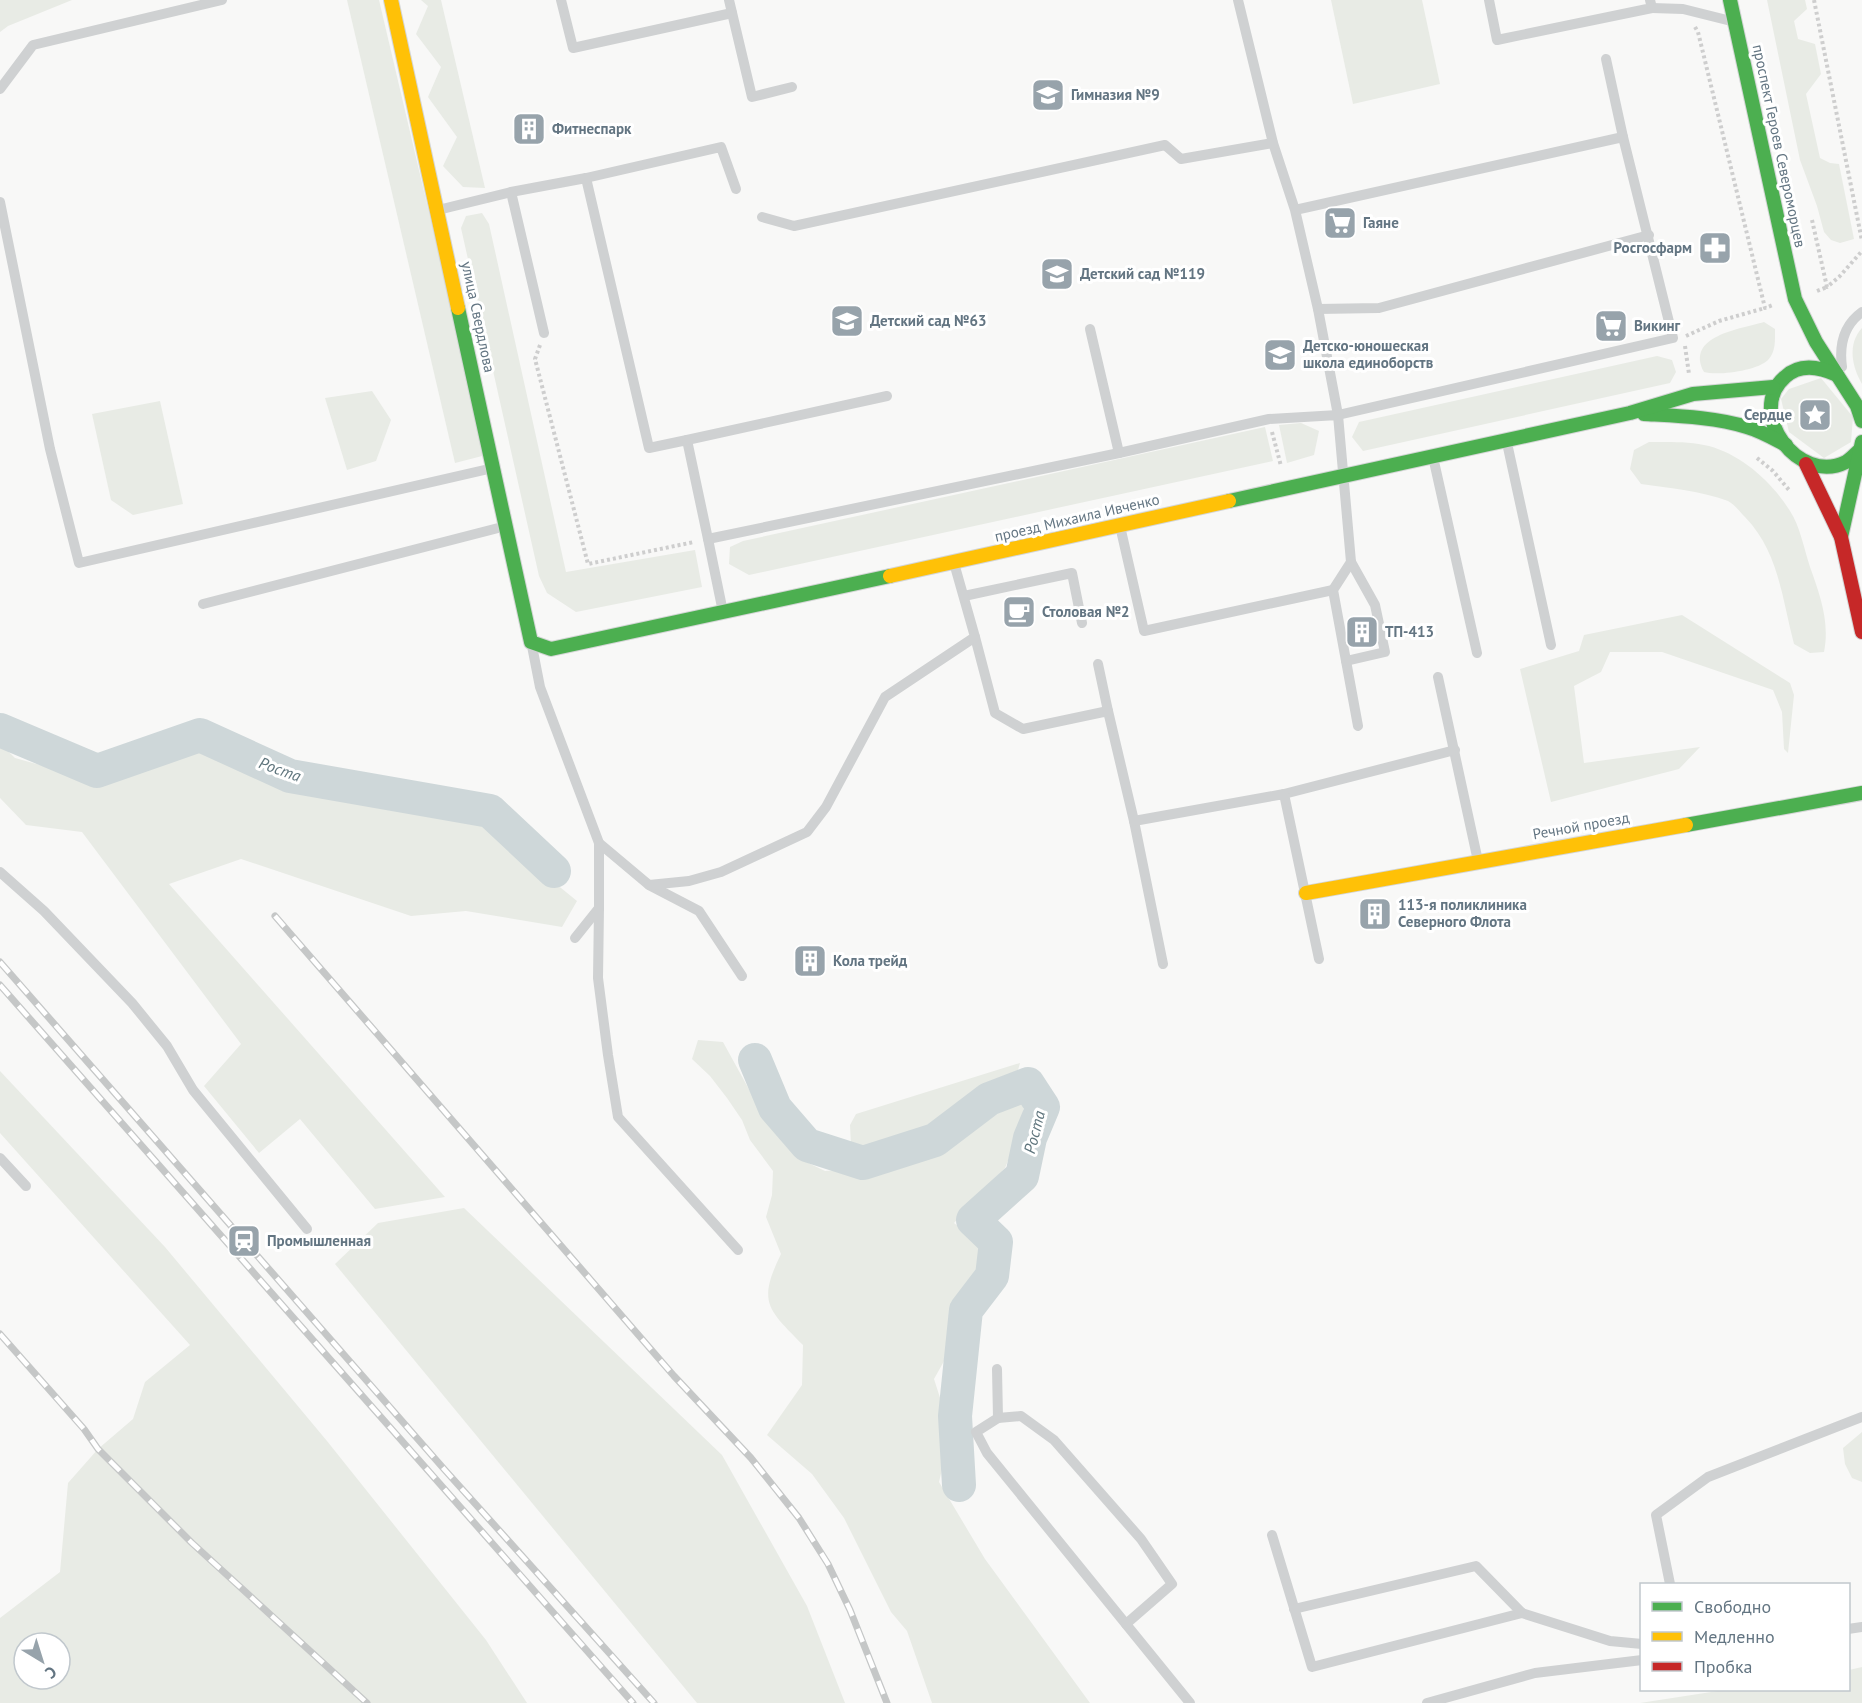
<svg xmlns="http://www.w3.org/2000/svg" width="1862" height="1703" viewBox="0 0 1862 1703" font-family="'PT Sans',sans-serif">
<style>
.green{fill:#e8ebe5;fill-rule:evenodd}
.lines{fill:none;stroke-linecap:round;stroke-linejoin:round}
.river{stroke:#ced7d9;stroke-width:34}
.fast-casing{stroke:#d4d6d6;stroke-width:16}
.slow-casing{stroke:#d4d6d6;stroke-width:16}
.jam-casing{stroke:#d4d6d6;stroke-width:16}
.path{stroke:#cecece;stroke-width:4;stroke-dasharray:3 3;stroke-linecap:butt}
.lane{stroke:#cfd1d2;stroke-width:10}
.fast{stroke:#4caf50;stroke-width:14}
.slow{stroke:#ffc107;stroke-width:14}
.jam{stroke:#c62828;stroke-width:14}
.rail-casing{stroke:#c5c7c7;stroke-width:7}
.rail{stroke:#fff;stroke-width:4.5;stroke-dasharray:14;stroke-linecap:butt}
.labels{text-anchor:middle;stroke-width:6;stroke-linejoin:round;paint-order:stroke}
.poi-label{font-size:15px;font-weight:bold;fill:#637582;stroke:#fff;text-anchor:start}
.street-label{font-size:15px;fill:#637582;stroke:#fff}
.water-label{font-size:16px;font-style:italic;fill:#5e747c;stroke:#fff}
</style>
<rect width="100%" height="100%" fill="#f8f8f7"/>
<g class="green">
<polygon points="0,0 72,0 8,26 0,32"/>
<polygon points="347,0 379,0 486,455 455,463"/>
<polygon points="421,0 441,0 485,188 463,187 443,166 457,137 428,97 441,67 416,34 428,6"/>
<polygon points="1331,0 1422,0 1440,84 1353,104"/>
<polygon points="1767,0 1805,0 1807,9 1794,21 1798,39 1815,44 1821,74 1806,94 1820,158 1830,163 1839,164 1854,239 1840,243 1831,240 1824,232 1817,206 1800,160"/>
<polygon points="482,213 489,224 566,572 695,550 702,587 576,612 547,593 539,576 461,228 466,216"/>
<path d="M 1764,322 L 1775,329 C 1775,340 1776,352 1768,360 C 1757,371 1717,376 1704,372 C 1685,336 1740,329 1764,322 Z"/>
<path d="M 1862,328 L 1862,384 C 1852,367 1847,344 1862,328 Z"/>
<polygon points="1657,356 1672,360 1676,372 1670,383 1363,451 1352,437 1359,422"/>
<polygon points="1821,378 1853,417 1851,442 1824,458 1789,432 1781,399 1789,389"/>
<polygon points="372,391 391,420 376,461 347,470 325,398"/>
<polygon points="160,401 183,504 133,515 111,500 92,414"/>
<polygon points="1301,423 1319,431 1314,455 1287,463 1279,425"/>
<polygon points="1265,427 1273,461 749,575 729,564 730,547 743,541"/>
<path d="M 1649,442 C 1668,442 1690,441 1709,446 C 1742,455 1772,482 1790,511 C 1800,526 1804,549 1810,567 C 1820,595 1830,622 1824,652 L 1810,653 L 1794,644 C 1782,599 1779,552 1745,517 C 1740,512 1734,504 1728,501 C 1701,491 1670,488 1641,484 L 1630,469 L 1634,450 Z"/>
<polygon points="1682,615 1790,683 1794,695 1788,753 1784,749 1782,712 1773,690 1662,652 1610,652 1601,672 1574,686 1584,763 1700,747 1679,769 1551,802 1520,669 1579,651 1584,635"/>
<polygon points="0,743 15,758 101,782 198,746 292,783 459,805 577,901 562,927 466,911 411,916 241,859 169,884 445,1197 375,1209 300,1119 259,1153 204,1086 241,1044 82,832 26,825 0,798"/>
<path d="M 698,1040 L 723,1042 L 762,1113 L 786,1146 L 800,1159 L 825,1171 L 839,1170 L 847,1162 L 851,1146 L 850,1125 L 856,1114 L 1020,1063 L 1007,1109 L 1025,1099 L 1021,1129 L 1005,1168 L 954,1223 L 983,1246 L 976,1277 L 959,1298 L 957,1338 L 934,1379 L 951,1432 L 939,1482 L 985,1559 L 1090,1703 L 932,1703 L 907,1631 L 891,1612 L 844,1518 L 812,1474 L 767,1435 L 802,1385 L 803,1345 C 768,1309 757,1303 781,1254 L 766,1217 L 772,1195 L 773,1171 L 750,1140 L 742,1120 L 727,1098 L 710,1076 L 692,1059 Z"/>
<path d="M 0,1071 L 165,1247 L 327,1441 L 486,1640 L 527,1703 L 0,1703 L 0,1618 L 60,1572 L 68,1483 L 98,1449 L 133,1419 L 145,1382 L 190,1345 L 0,1133 ZM 24,1643 L 60,1643 L 60,1679 L 24,1679 Z"/>
<polygon points="464,1208 722,1455 807,1606 845,1703 697,1703 335,1264 378,1223"/>
<polygon points="1862,1432 1862,1482 1852,1478 1845,1464 1843,1448"/>
<polygon points="1862,1667 1862,1703 1640,1703 1724,1690 1848,1690 1849,1670"/>
</g>
<g class="lines">
<g class="river">
<polyline points="0,730 97,771 200,735 290,776 490,811 554,871"/>
<polyline points="755,1060 775,1108 807,1145 863,1163 935,1140 989,1099 1028,1084 1043,1107 1030,1138 1022,1176 973,1220 996,1242 992,1276 966,1310 955,1416 959,1485"/>
</g>
<g class="fast-casing">
<g id="fast">
<polyline points="1730,0 1795,299 1816,342 1857,406 1862,421"/>
<polyline points="458,308 531,642 551,649 890,576"/>
<path d="M 1837,375 C 1820,367 1800,363 1785,377 C 1745,412 1798,486 1846,462 C 1851,459 1855,454 1860,450"/>
<path d="M 1644,414 C 1678,416 1714,417 1747,427 C 1761,431 1773,438 1786,445"/>
<polyline points="1229,501 1630,413 1693,394 1773,387"/>
<polyline points="1841,537 1862,442"/>
<polyline points="1686,825 1862,793"/>
</g>
</g>
<g class="slow-casing">
<g id="slow">
<polyline points="391,0 458,308"/>
<polyline points="890,576 1229,501"/>
<polyline points="1306,893 1686,825"/>
</g>
</g>
<g class="jam-casing">
<polyline id="jam" points="1806,464 1841,537 1862,632"/>
</g>
<g class="path">
<polyline points="1814,0 1862,241"/>
<polyline points="1695,27 1698,32 1765,308 1773,305"/>
<polyline points="1812,220 1827,287 1839,277 1862,251"/>
<polyline points="1817,291 1827,287"/>
<polyline points="1686,336 1719,321 1765,308"/>
<polyline points="540,345 535,359 588,564 694,542"/>
<polyline points="1685,346 1689,374"/>
<polyline points="1272,432 1281,466"/>
<polyline points="1757,458 1773,471 1789,490"/>
</g>
<g class="lane">
<polyline points="561,0 573,48 732,13"/>
<polyline points="729,0 752,97 792,87"/>
<polyline points="1238,0 1273,143 1295,210 1318,309 1338,415 1673,338 1623,137 1295,210"/>
<polyline points="1489,0 1497,40 1652,8 1650,0"/>
<polyline points="1652,8 1683,9 1731,21"/>
<polyline points="1606,59 1623,137"/>
<polyline points="0,89 33,45 222,0"/>
<polyline points="586,178 721,147 736,189"/>
<polyline points="511,192 544,333"/>
<polyline points="0,202 50,449 79,563 493,468"/>
<polyline points="438,210 511,192 586,178 649,448 687,440 708,539 1119,453 1269,419 1338,415 1351,562 1333,590 1358,726"/>
<polyline points="762,217 794,226 1165,145 1181,159 1273,143"/>
<polyline points="1318,309 1379,308 1649,235"/>
<polyline points="1090,329 1119,453"/>
<path d="M 1842,367 C 1839,345 1844,325 1862,312"/>
<polyline points="687,440 887,396"/>
<polyline points="1507,443 1551,645"/>
<polyline points="1433,457 1477,653"/>
<polyline points="1120,526 1144,631 1333,590"/>
<polyline points="708,539 723,612"/>
<polyline points="964,596 1072,573 1082,623"/>
<polyline points="203,604 506,526"/>
<polyline points="975,637 995,713 1023,729 1108,711 1134,821 1163,964"/>
<polyline points="532,646 540,687 599,843 649,885 699,911 742,976"/>
<polyline points="1346,661 1385,652 1375,605 1351,562"/>
<polyline points="1098,664 1108,711"/>
<polyline points="1438,677 1478,861"/>
<polyline points="1284,794 1455,750"/>
<polyline points="1134,821 1284,794 1319,959"/>
<polyline points="0,872 44,911 132,1003 167,1046 193,1090 307,1229"/>
<polyline points="649,885 689,881 721,872 807,832 826,807 885,697 975,637 954,563"/>
<polyline points="599,908 598,978 608,1055 618,1117 738,1250"/>
<polyline points="575,938 599,908 599,843"/>
<polyline points="0,1158 26,1186"/>
<polyline points="997,1369 998,1418 976,1432 987,1453 1190,1703"/>
<polyline points="998,1418 1021,1416 1054,1440 1141,1539 1172,1584 1126,1624"/>
<polyline points="1272,1535 1312,1667 1522,1613 1610,1641 1642,1644"/>
<polyline points="1670,1584 1656,1515 1708,1477 1862,1417"/>
<polyline points="1294,1609 1476,1566 1522,1613"/>
<polyline points="1848,1629 1862,1627"/>
<polyline points="1427,1703 1535,1673 1642,1660"/>
</g>
<use href="#fast" class="fast"/>
<use href="#slow" class="slow"/>
<use href="#jam" class="jam"/>
<g class="rail-casing">
<g id="rail">
<polyline points="275,916 674,1376 751,1458 799,1518 828,1564 850,1610 887,1703"/>
<polyline points="0,962 444,1469 654,1703"/>
<polyline points="0,985 633,1703"/>
<polyline points="0,1334 84,1429 98,1449 192,1543 367,1703"/>
</g>
</g>
<use href="#rail" class="rail"/>
</g>
<defs>
<g id="school-square" transform="scale(1.725)"><rect x="-9" y="-9" width="18" height="18" rx="4" fill="#97a3ab" stroke="#fff"/><path d="M0-5L7-2L0 1L-7-2ZM-4 1L0 2.5L4 1V4Q0 6-4 4Z" fill="#fff"/></g>
<g id="building-square" transform="scale(1.725)"><rect x="-9" y="-9" width="18" height="18" rx="4" fill="#97a3ab" stroke="#fff"/><path d="M-4-6H4V6H1V3H-1V6H-4ZM-2.5-4.3h1.7v1.8h-1.7ZM.8-4.3h1.7v1.8H.8ZM-2.5-1h1.7V.8h-1.7ZM.8-1h1.7V.8H.8Z" fill="#fff"/></g>
<g id="supermarket-square" transform="scale(1.725)"><rect x="-9" y="-9" width="18" height="18" rx="4" fill="#97a3ab" stroke="#fff"/><path d="M-6-5.5h2.5l.6 2H6L4.5 2H-2.5L-4.4-4H-6ZM-1.5 3.2a1.3 1.3 0 1 0 .1 0ZM3 3.2a1.3 1.3 0 1 0 .1 0Z" fill="#fff"/></g>
<g id="pharmacy-square" transform="scale(1.725)"><rect x="-9" y="-9" width="18" height="18" rx="4" fill="#97a3ab" stroke="#fff"/><path d="M-2-6h4v4h4v4h-4v4h-4v-4h-4v-4h4Z" fill="#fff"/></g>
<g id="sight-square" transform="scale(1.725)"><rect x="-9" y="-9" width="18" height="18" rx="4" fill="#97a3ab" stroke="#fff"/><path d="M0-6L1.8-2.2L6-1.7L2.9 1.2L3.7 5.4L0 3.3L-3.7 5.4L-2.9 1.2L-6-1.7L-1.8-2.2Z" fill="#fff"/></g>
<g id="cafe-square" transform="scale(1.725)"><rect x="-9" y="-9" width="18" height="18" rx="4" fill="#97a3ab" stroke="#fff"/><path d="M-5.5-4.5H6V0H3Q3 3.5 0 3.5H-2.5Q-5.5 3.5-5.5 0ZM3-3.2v2h1.7v-2ZM-6 4.5H4V6H-6Z" fill="#fff"/></g>
<g id="station-square" transform="scale(1.725)"><rect x="-9" y="-9" width="18" height="18" rx="4" fill="#97a3ab" stroke="#fff"/><path d="M-3-6H3Q5-6 5-4V2Q5 4 3 4L4.5 6H3L1.5 4h-3L-3 6H-4.5L-3 4Q-5 4-5 2V-4Q-5-6-3-6ZM-3.5-4v3h7v-3ZM-3.5 1v1.5H-2V1ZM2 1v1.5H3.5V1Z" fill="#fff"/></g>
</defs>
<g fill-rule="evenodd">
<use href="#school-square" x="1048" y="95"/>
<use href="#building-square" x="529" y="129"/>
<use href="#supermarket-square" x="1340" y="223"/>
<use href="#pharmacy-square" x="1715" y="248"/>
<use href="#school-square" x="1057" y="274"/>
<use href="#school-square" x="847" y="321"/>
<use href="#supermarket-square" x="1611" y="326"/>
<use href="#school-square" x="1280" y="355"/>
<use href="#sight-square" x="1815" y="415"/>
<use href="#cafe-square" x="1019" y="612"/>
<use href="#building-square" x="1362" y="632"/>
<use href="#building-square" x="1375" y="914"/>
<use href="#building-square" x="810" y="961"/>
<use href="#station-square" x="244" y="1241"/>
</g>
<g class="labels">
<g class="poi-label">
<text x="1071" y="100">Гимназия №9</text>
<text x="552" y="134">Фитнеспарк</text>
<text x="1363" y="228">Гаяне</text>
<text x="1692" y="253" text-anchor="end">Росгосфарм</text>
<text x="1080" y="279">Детский сад №119</text>
<text x="870" y="326">Детский сад №63</text>
<text x="1634" y="331">Викинг</text>
<text x="1303" y="351">Детско-юношеская<tspan x="1303" dy="17">школа единоборств</tspan></text>
<text x="1792" y="420" text-anchor="end">Сердце</text>
<text x="1042" y="617">Столовая №2</text>
<text x="1385" y="637">ТП-413</text>
<text x="1398" y="910">113-я поликлиника<tspan x="1398" dy="17">Северного Флота</tspan></text>
<text x="833" y="966">Кола трейд</text>
<text x="267" y="1246">Промышленная</text>
</g>
<g class="street-label">
<text transform="translate(1779 146) rotate(78)" y="5">проспект Героев Североморцев</text>
<text transform="translate(478 317) rotate(78)" y="5">улица Свердлова</text>
<text transform="translate(1077 518) rotate(-13)" y="5">проезд Михаила Ивченко</text>
<text transform="translate(1581 826) rotate(-10)" y="5">Речной проезд</text>
</g>
<g class="water-label">
<text transform="translate(280 769) rotate(20)" y="6">Роста</text>
<text transform="translate(1034 1132) rotate(-76)" y="6">Роста</text>
</g>
</g>
<rect x="1640" y="1583" width="210" height="108" fill="#ffffff" stroke="#c1c8cd" stroke-width="1.5"/>
<rect x="1652" y="1602" width="30" height="9" fill="#4caf50" stroke="#c1c8cd" stroke-width="1.5"/>
<text x="1694" y="1613" font-size="18" fill="#637582">Свободно</text>
<rect x="1652" y="1632" width="30" height="9" fill="#ffc107" stroke="#c1c8cd" stroke-width="1.5"/>
<text x="1694" y="1643" font-size="18" fill="#637582">Медленно</text>
<rect x="1652" y="1662" width="30" height="9" fill="#c62828" stroke="#c1c8cd" stroke-width="1.5"/>
<text x="1694" y="1673" font-size="18" fill="#637582">Пробка</text>
<g transform="translate(42 1661) rotate(142)"><circle r="28" fill="#ffffff" stroke="#c1c8cd" stroke-width="1.5"/>
<path d="M0-4.5L10 22L0 15L-10 22Z" fill="#97a3ab"/>
<text y="-9" font-size="16" font-weight="bold" text-anchor="middle" fill="#637582">С</text>
</g>
</svg>
